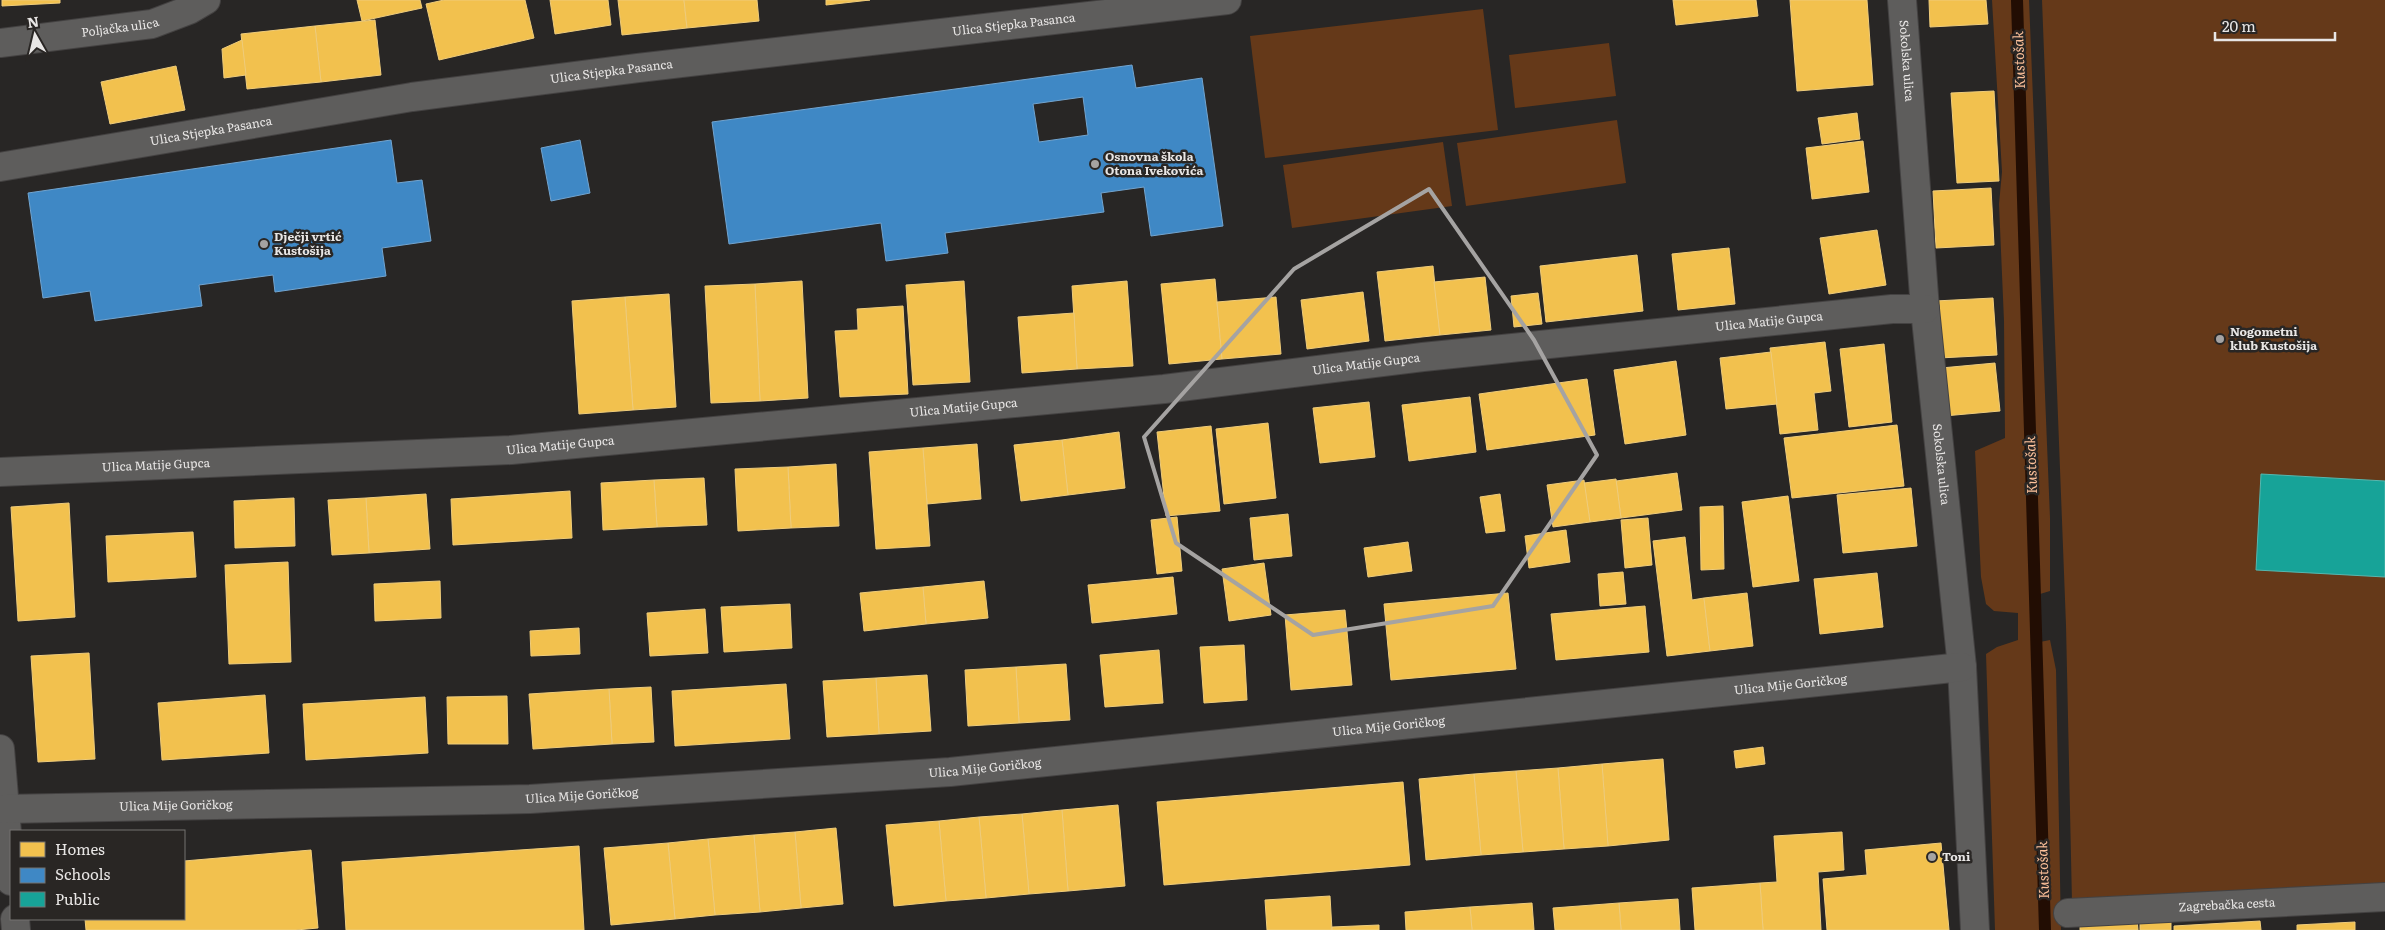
<svg xmlns="http://www.w3.org/2000/svg" width="2385" height="930" viewBox="0 0 2385 930" font-family="Literata,serif">
<style>
.green{fill:#653919}
.homes{fill:#f2c14e;stroke:#efcc7b}
.schools{fill:#3f88c5;stroke:#72a4cf;fill-rule:evenodd}
.public{fill:#17a398;stroke:#56b7af}
.lines{fill:none;stroke-linecap:round;stroke-linejoin:round}
.stream{stroke:#220d03;stroke-width:12}
.minor-casing{stroke:#444242;stroke-width:30}
.minor{stroke:#5e5d5c;stroke-width:28}
.marked{fill:none;stroke:#a5a3a2;stroke-width:4;stroke-linejoin:round}
.poi-dot{fill:#a5a3a2;stroke:#292624;stroke-width:2}
.labels{text-anchor:middle;stroke-width:5;stroke-linejoin:round;paint-order:stroke}
.street-label{font-size:12px;fill:#e8e6e5;stroke:#292624}
.poi-label{font-size:12px;font-weight:bold;fill:#e8e6e5;stroke:#292624;text-anchor:start}
.water-label{font-size:14px;font-style:italic;fill:#fdc19a;stroke:#292624}
</style>
<rect width="100%" height="100%" fill="#282625"/>
<g class="green">
<polygon points="1992,0 2029,0 2050,518 2050,591 2040,594 2040,642 2050,640 2056,670 2061,930 1995,930 1986,654 1997,647 2018,640 2018,613 1994,611 1986,604 1981,577 1975,451 2005,438 2004,321 1999,204 2002,172"/>
<polygon points="2042,0 2385,0 2385,885 2072,903 2066,625"/>
<polygon points="1483,9 1498,130 1265,158 1250,36"/>
<polygon points="1609,43 1616,96 1515,108 1509,55"/>
<polygon points="1617,120 1626,183 1466,206 1457,143"/>
<polygon points="1443,142 1452,206 1292,228 1283,165"/>
</g>
<g class="homes">
<polygon points="2,0 60,0 60,3 2,6"/>
<polygon points="357,0 420,0 422,8 362,21"/>
<polygon points="444,0 525,0 534,38 439,60 426,4"/>
<polygon points="550,0 608,0 611,25 555,34"/>
<polygon points="618,0 684,0 687,28 622,35"/>
<polygon points="684,0 757,0 759,21 687,28"/>
<polygon points="826,0 870,0 826,5"/>
<polygon points="1673,0 1756,0 1758,16 1676,25"/>
<polygon points="1790,0 1867,0 1873,85 1797,91"/>
<polygon points="1929,0 1986,0 1988,24 1930,27"/>
<polygon points="375,20 381,75 321,82 315,26"/>
<polygon points="315,26 321,82 247,89 241,34"/>
<polygon points="242,40 246,75 224,78 222,49"/>
<polygon points="176,66 185,110 110,124 101,82"/>
<polygon points="1994,91 1999,181 1957,183 1951,93"/>
<polygon points="1857,113 1860,139 1822,144 1818,118"/>
<polygon points="1863,141 1869,192 1812,199 1806,148"/>
<polygon points="1991,188 1994,245 1936,248 1933,191"/>
<polygon points="1877,230 1886,285 1829,294 1820,238"/>
<polygon points="1729,248 1735,304 1678,310 1672,254"/>
<polygon points="1637,255 1643,311 1546,322 1540,266"/>
<polygon points="1433,266 1440,335 1385,341 1377,272"/>
<polygon points="1485,277 1491,330 1440,335 1434,282"/>
<polygon points="1215,279 1222,359 1169,364 1161,284"/>
<polygon points="802,281 808,398 760,401 755,284"/>
<polygon points="964,281 970,382 913,385 906,285"/>
<polygon points="1127,281 1133,366 1077,369 1072,286"/>
<polygon points="755,284 760,401 711,403 705,286"/>
<polygon points="1363,292 1369,341 1307,349 1301,300"/>
<polygon points="1538,293 1542,324 1514,327 1511,296"/>
<polygon points="669,294 676,407 633,410 625,297"/>
<polygon points="625,297 633,410 579,414 572,301"/>
<polygon points="1276,297 1281,354 1222,359 1217,302"/>
<polygon points="1993,298 1997,355 1939,358 1935,301"/>
<polygon points="903,306 908,394 840,397 835,331 858,330 857,309"/>
<polygon points="1074,313 1077,369 1022,373 1018,317"/>
<polygon points="1825,342 1831,391 1814,393 1818,430 1780,434 1770,348"/>
<polygon points="1884,344 1892,422 1849,427 1840,349"/>
<polygon points="1771,352 1777,404 1726,409 1720,358"/>
<polygon points="1676,361 1686,435 1625,444 1614,370"/>
<polygon points="1995,363 2000,411 1944,416 1941,368"/>
<polygon points="1587,379 1595,435 1487,450 1479,394"/>
<polygon points="1470,397 1476,452 1409,461 1402,405"/>
<polygon points="1369,402 1375,457 1320,463 1313,408"/>
<polygon points="1268,423 1276,498 1224,504 1216,429"/>
<polygon points="1897,425 1904,486 1792,498 1784,438"/>
<polygon points="1211,426 1220,511 1166,516 1157,432"/>
<polygon points="1119,432 1125,488 1068,495 1062,440"/>
<polygon points="1062,440 1068,495 1021,501 1014,445"/>
<polygon points="977,444 981,499 927,504 923,448"/>
<polygon points="923,448 930,546 876,549 869,452"/>
<polygon points="836,464 839,526 791,528 788,467"/>
<polygon points="788,467 791,528 738,531 735,469"/>
<polygon points="1677,473 1682,510 1621,518 1616,481"/>
<polygon points="704,478 707,525 657,527 654,480"/>
<polygon points="1616,479 1621,518 1590,522 1584,483"/>
<polygon points="654,480 657,527 603,530 601,483"/>
<polygon points="1584,480 1590,522 1553,527 1547,485"/>
<polygon points="1911,488 1917,546 1843,553 1837,495"/>
<polygon points="570,491 572,538 453,545 451,499"/>
<polygon points="426,494 430,549 369,553 366,498"/>
<polygon points="1500,494 1505,531 1486,533 1480,497"/>
<polygon points="1788,496 1799,581 1753,587 1742,502"/>
<polygon points="294,498 295,546 235,548 234,501"/>
<polygon points="366,498 369,553 332,555 328,500"/>
<polygon points="69,503 75,617 18,621 11,507"/>
<polygon points="1723,506 1724,569 1701,570 1700,507"/>
<polygon points="1288,514 1292,556 1254,560 1250,518"/>
<polygon points="1177,517 1182,571 1157,574 1151,520"/>
<polygon points="1648,518 1652,565 1625,568 1621,520"/>
<polygon points="1566,530 1570,562 1529,568 1525,536"/>
<polygon points="193,532 196,577 108,582 106,536"/>
<polygon points="1685,537 1692,600 1704,598 1710,651 1667,656 1653,541"/>
<polygon points="1408,542 1412,571 1368,577 1364,548"/>
<polygon points="288,562 291,662 229,664 225,565"/>
<polygon points="1264,563 1271,615 1229,621 1222,569"/>
<polygon points="1623,572 1626,604 1600,606 1598,574"/>
<polygon points="1877,573 1883,627 1820,634 1814,579"/>
<polygon points="1173,577 1177,614 1092,623 1088,585"/>
<polygon points="440,581 441,618 375,621 374,584"/>
<polygon points="984,581 988,618 926,624 923,587"/>
<polygon points="923,587 926,624 864,631 860,593"/>
<polygon points="1508,593 1516,669 1391,680 1384,604"/>
<polygon points="1747,593 1753,646 1710,651 1704,598"/>
<polygon points="790,604 792,648 724,652 721,607"/>
<polygon points="1645,606 1649,652 1556,660 1551,614"/>
<polygon points="705,609 708,653 650,656 647,613"/>
<polygon points="1345,610 1352,685 1291,690 1285,615"/>
<polygon points="579,628 580,654 531,656 530,631"/>
<polygon points="1244,645 1247,700 1204,703 1200,647"/>
<polygon points="1159,650 1163,703 1105,707 1100,655"/>
<polygon points="89,653 95,759 38,762 31,656"/>
<polygon points="1066,664 1070,720 1019,723 1016,667"/>
<polygon points="1016,667 1019,723 968,726 965,670"/>
<polygon points="927,675 931,731 879,734 876,678"/>
<polygon points="876,678 879,734 827,737 823,681"/>
<polygon points="786,684 790,739 675,746 672,691"/>
<polygon points="651,687 654,742 612,744 609,689"/>
<polygon points="609,689 612,744 533,749 529,694"/>
<polygon points="265,695 269,753 162,760 158,703"/>
<polygon points="507,696 508,744 448,744 447,697"/>
<polygon points="425,697 428,753 306,760 303,704"/>
<polygon points="1763,747 1765,764 1736,768 1734,751"/>
<polygon points="1663,759 1669,840 1608,846 1602,764"/>
<polygon points="1602,764 1608,846 1564,849 1558,768"/>
<polygon points="1558,768 1564,849 1523,852 1516,771"/>
<polygon points="1516,771 1523,852 1481,855 1474,774"/>
<polygon points="1474,774 1481,855 1426,860 1419,779"/>
<polygon points="1403,782 1410,865 1164,885 1157,802"/>
<polygon points="1118,805 1125,886 1068,891 1062,810"/>
<polygon points="1062,810 1068,891 1029,894 1022,814"/>
<polygon points="1022,814 1029,894 986,898 979,817"/>
<polygon points="979,817 986,898 946,901 939,821"/>
<polygon points="939,821 946,901 894,906 886,825"/>
<polygon points="836,828 843,904 801,908 795,832"/>
<polygon points="795,832 801,908 760,912 754,835"/>
<polygon points="1842,832 1844,870 1818,872 1821,930 1763,930 1760,883 1777,882 1774,836"/>
<polygon points="754,835 760,912 715,915 708,839"/>
<polygon points="708,839 715,915 675,919 668,843"/>
<polygon points="668,843 675,919 611,925 604,848"/>
<polygon points="1941,843 1949,930 1827,930 1823,879 1867,875 1865,850"/>
<polygon points="579,846 584,930 346,930 342,862"/>
<polygon points="311,850 318,928 296,930 86,930 85,919 184,919 184,861"/>
<polygon points="1760,883 1763,930 1695,930 1692,888"/>
<polygon points="1330,896 1332,930 1267,930 1265,900"/>
<polygon points="1678,899 1680,930 1621,930 1619,903"/>
<polygon points="1532,903 1534,930 1472,930 1470,907"/>
<polygon points="1619,903 1621,930 1555,930 1553,908"/>
<polygon points="1470,907 1472,930 1406,930 1405,912"/>
<polygon points="2137,919 2138,930 2080,930 2080,922"/>
<polygon points="2171,921 2171,930 2140,930 2140,923"/>
<polygon points="2260,921 2261,930 2174,930 2174,926"/>
<polygon points="2355,922 2355,930 2297,930 2297,925"/>
<polygon points="1379,925 1379,930 1332,930 1332,927"/>
</g>
<g class="schools">
<path d="M 1132,65 L 1136,88 L 1202,78 L 1223,226 L 1151,236 L 1144,187 L 1101,193 L 1104,212 L 945,233 L 948,253 L 886,261 L 881,223 L 729,244 L 712,122 ZM 1083,97 L 1088,135 L 1039,142 L 1033,104 Z"/>
<polygon points="391,140 397,183 422,180 431,241 382,248 386,276 275,292 273,275 199,285 202,306 95,321 90,291 43,298 28,193"/>
<polygon points="580,140 590,193 551,201 541,148"/>
</g>
<polygon class="public" points="2261,474 2385,481 2385,577 2256,570"/>
<g class="lines">
<polyline class="stream" points="2017,0 2045,930"/>
<g class="minor-casing">
<g id="minor">
<path id="s1" d="M 1902,0 L 1925,309 L 1962,667 L 1975,930"/>
<path id="s2" d="M 0,43 L 152,24 L 189,10 L 206,0"/>
<path id="s3" d="M 0,167 L 412,97 L 638,68 L 1227,0"/>
<path id="s4" d="M 0,472 L 511,450 L 1164,389 L 1423,357 L 1892,309 L 1925,309"/>
<polyline points="0,749 11,881"/>
<path id="s5" d="M 4,809 L 530,799 L 950,772 L 1962,667"/>
<path id="s6" d="M 2068,913 L 2385,897"/>
<polyline points="15,919 16,930"/>
</g>
</g>
<use href="#minor" class="minor"/>
</g>
<path class="marked" d="M 1429,189 L 1534,340 L 1597,455 L 1493,606 L 1313,635 L 1176,543 L 1144,437 L 1294,269 Z"/>
<g class="poi-dot">
<circle cx="1095" cy="164" r="5"/>
<circle cx="264" cy="244" r="5"/>
<circle cx="2220" cy="339" r="5"/>
<circle cx="1932" cy="857" r="5"/>
</g>
<g class="labels">
<g class="street-label">
<text dy="4" stroke="none"><textPath href="#s3" startOffset="1024">Ulica Stjepka Pasanca</textPath></text>
<text dy="4" stroke="none"><textPath href="#s2" startOffset="121">Poljačka ulica</textPath></text>
<text dy="4" stroke="none"><textPath href="#s1" startOffset="61">Sokolska ulica</textPath></text>
<text dy="4" stroke="none"><textPath href="#s3" startOffset="619">Ulica Stjepka Pasanca</textPath></text>
<text dy="4" stroke="none"><textPath href="#s3" startOffset="214">Ulica Stjepka Pasanca</textPath></text>
<text dy="4" stroke="none"><textPath href="#s4" startOffset="1776">Ulica Matije Gupca</textPath></text>
<text dy="4" stroke="none"><textPath href="#s4" startOffset="1371">Ulica Matije Gupca</textPath></text>
<text dy="4" stroke="none"><textPath href="#s4" startOffset="966">Ulica Matije Gupca</textPath></text>
<text dy="4" stroke="none"><textPath href="#s4" startOffset="561">Ulica Matije Gupca</textPath></text>
<text dy="4" stroke="none"><textPath href="#s1" startOffset="466">Sokolska ulica</textPath></text>
<text dy="4" stroke="none"><textPath href="#s4" startOffset="156">Ulica Matije Gupca</textPath></text>
<text dy="4" stroke="none"><textPath href="#s5" startOffset="1792">Ulica Mije Goričkog</textPath></text>
<text dy="4" stroke="none"><textPath href="#s5" startOffset="1388">Ulica Mije Goričkog</textPath></text>
<text dy="4" stroke="none"><textPath href="#s5" startOffset="982">Ulica Mije Goričkog</textPath></text>
<text dy="4" stroke="none"><textPath href="#s5" startOffset="578">Ulica Mije Goričkog</textPath></text>
<text dy="4" stroke="none"><textPath href="#s5" startOffset="172">Ulica Mije Goričkog</textPath></text>
<text dy="4" stroke="none"><textPath href="#s6" startOffset="159">Zagrebačka cesta</textPath></text>
</g>
<g class="poi-label">
<text x="1105" y="161">Osnovna škola<tspan x="1105" dy="14">Otona Ivekovića</tspan></text>
<text x="274" y="241">Dječji vrtić<tspan x="274" dy="14">Kustošija</tspan></text>
<text x="2230" y="336">Nogometni<tspan x="2230" dy="14">klub Kustošija</tspan></text>
<text x="1942" y="861">Toni</text>
</g>
<g class="water-label">
<text transform="translate(2019 60) rotate(-92)" y="5">Kustošak</text>
<text transform="translate(2031 465) rotate(-92)" y="5">Kustošak</text>
<text transform="translate(2043 870) rotate(-92)" y="5">Kustošak</text>
</g>
</g>
<rect x="10" y="830" width="175" height="90" fill="#292624" stroke="#757371"/>
<rect x="20" y="842" width="25" height="15" fill="#f2c14e" stroke="#757371"/>
<text x="55" y="855" font-size="15" fill="#e8e6e5">Homes</text>
<rect x="20" y="868" width="25" height="15" fill="#3f88c5" stroke="#757371"/>
<text x="55" y="880" font-size="15" fill="#e8e6e5">Schools</text>
<rect x="20" y="892" width="25" height="15" fill="#17a398" stroke="#757371"/>
<text x="55" y="905" font-size="15" fill="#e8e6e5">Public</text>
<g transform="translate(35 35) rotate(352)" stroke="#292624" stroke-width="4" paint-order="stroke">
<path d="M0-4L9 19L0 12L-9 19Z" fill="#e8e6e5"/>
<text y="-8" font-size="14" font-weight="bold" text-anchor="middle" fill="#e8e6e5">N</text>
</g>
<path d="M2215 32v8h120v-8" fill="none" stroke="#e8e6e5" stroke-width="2.5"/>
<text x="2222" y="32" font-size="15" fill="#e8e6e5" stroke="#292624" stroke-width="4" paint-order="stroke">20 m</text>
</svg>
